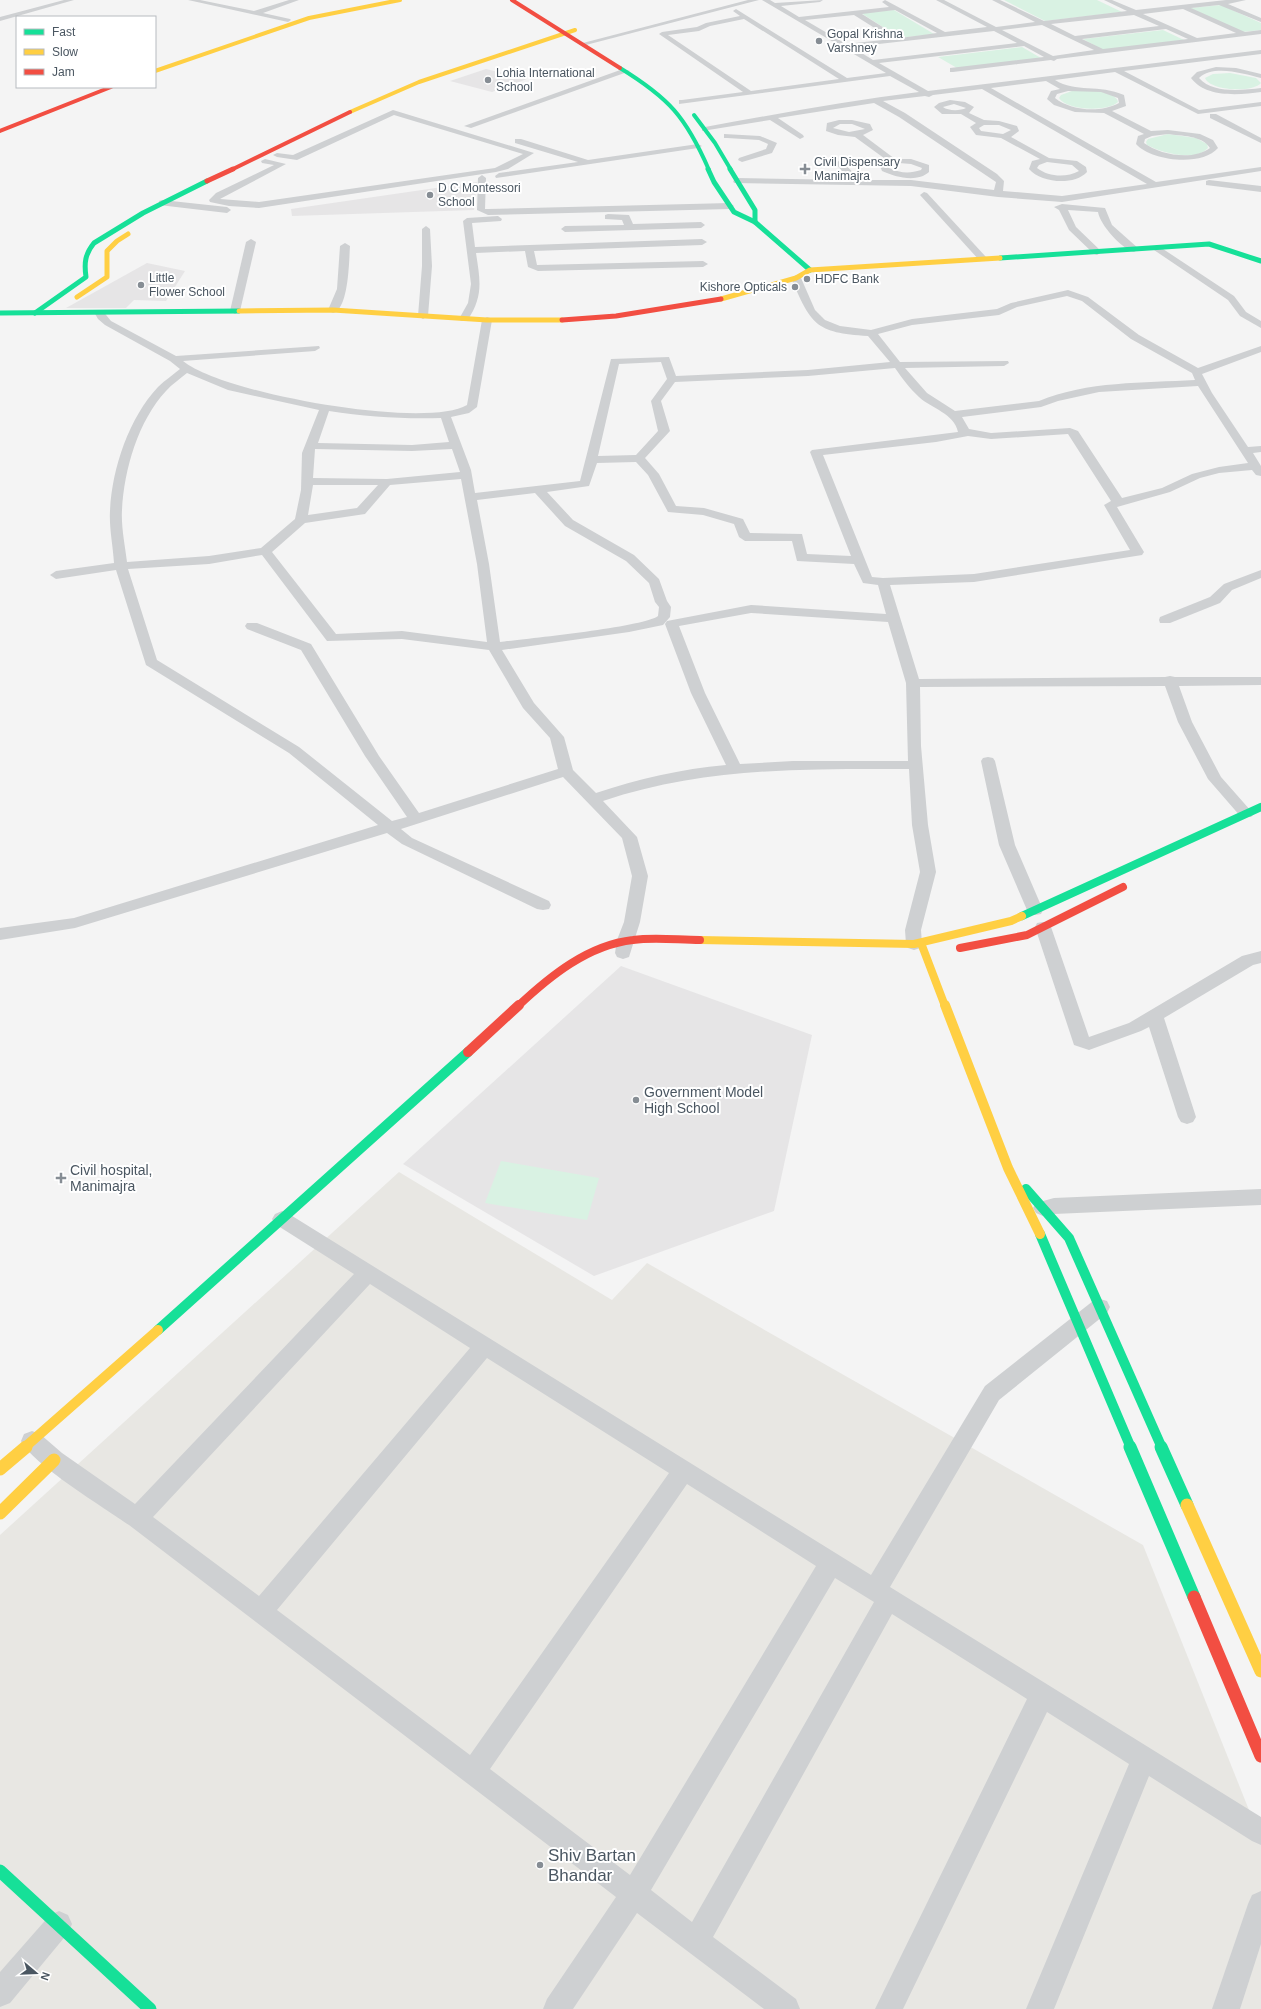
<svg xmlns="http://www.w3.org/2000/svg" width="1261" height="2009" viewBox="0 0 1261 2009" font-family="Arial,sans-serif">
<style>
.commercial{fill:#e8e7e3}
.education{fill:#e6e5e6}
.green{fill:#d9f2e3}
.lines{fill:none;stroke-linecap:round;stroke-linejoin:round}
.street{fill:#ced0d2;fill-rule:evenodd}
.fast-far4{stroke:#16e098;stroke-width:4}
.fast-far3{stroke:#16e098;stroke-width:5}
.fast-far2{stroke:#16e098;stroke-width:8}
.fast-far1{stroke:#16e098;stroke-width:10}
.fast{stroke:#16e098;stroke-width:13}
.slow-far4{stroke:#ffcf43;stroke-width:4}
.slow-far3{stroke:#ffcf43;stroke-width:5}
.slow-far2{stroke:#ffcf43;stroke-width:8}
.slow-far1{stroke:#ffcf43;stroke-width:10}
.slow{stroke:#ffcf43;stroke-width:13}
.jam-far4{stroke:#f24e42;stroke-width:4}
.jam-far3{stroke:#f24e42;stroke-width:5}
.jam-far2{stroke:#f24e42;stroke-width:8}
.jam-far1{stroke:#f24e42;stroke-width:10}
.jam{stroke:#f24e42;stroke-width:13}
.poi-dot{fill:#868d94;stroke:#fff;stroke-width:1.5}
.labels{text-anchor:middle;stroke-width:4;stroke-linejoin:round;paint-order:stroke}
.far-poi-label{font-size:12px;fill:#4a5661;stroke:#fff;text-anchor:start}
.poi-label{font-size:14px;fill:#4a5661;stroke:#fff;text-anchor:start}
.near-poi-label{font-size:17px;fill:#4a5661;stroke:#fff;text-anchor:start}
</style>
<rect width="100%" height="100%" fill="#f4f4f4"/>
<polygon class="commercial" points="399,1172 612,1300 647,1263 1143,1545 1261,1840 1261,2009 0,2009 0,1535"/>
<g class="education">
<polygon points="486,69 527,79 492,92 450,81"/>
<polygon points="477,182 474,210 292,216 291,209"/>
<polygon points="147,263 185,271 166,301 134,300 126,308 66,308"/>
<polygon points="621,966 812,1035 774,1211 594,1276 403,1164"/>
</g>
<g class="green">
<polygon points="1004,0 1097,0 1122,12 1045,21"/>
<polygon points="1221,5 1261,23 1261,30 1242,32 1190,8"/>
<polygon points="894,10 934,34 900,38 861,13"/>
<polygon points="1163,30 1184,40 1103,50 1083,39"/>
<polygon points="1022,47 1041,58 957,68 938,57"/>
<path d="M 1230,73 L 1256,78 L 1261,83 C 1253,93 1210,91 1205,78 L 1213,74 Z"/>
<path d="M 1072,91 C 1082,90 1115,89 1118,102 C 1108,112 1067,111 1059,98 L 1061,95 Z"/>
<path d="M 1168,134 L 1196,138 L 1207,144 L 1208,148 C 1195,162 1162,153 1147,145 L 1146,142 L 1148,139 Z"/>
<polygon points="501,1161 599,1178 587,1220 485,1203"/>
</g>
<g class="lines">
<g class="street">
<polygon points="64,0 74,0 0,21 0,17"/>
<polygon points="188,0 200,0 254,11 289,0 299,0 263,13 290,19 291,20 288,22"/>
<polygon points="748,0 759,0 582,46 579,44"/>
<path d="M 762,0 L 770,0 L 775,3 L 823,0 L 820,2 L 781,6 L 799,17 L 889,7 L 882,2 L 885,0 L 945,32 L 987,27 L 936,0 L 944,0 L 996,27 L 1035,22 L 992,0 L 1000,0 L 1044,21 L 1127,11 L 1104,0 L 1112,0 L 1136,10 L 1226,0 L 1246,0 L 1228,4 L 1261,18 L 1261,22 L 1219,5 L 1191,8 L 1245,32 L 1261,30 L 1261,34 L 1057,59 L 1054,61 L 1051,60 L 953,72 L 950,72 L 950,68 L 1044,57 L 1024,46 L 879,63 L 928,91 L 1261,50 L 1261,54 L 1124,71 L 1199,110 L 1261,102 L 1261,106 L 1198,114 L 1115,72 L 1055,80 C 1076,93 1099,84 1124,95 L 1126,106 L 1112,111 L 1151,131 L 1168,130 L 1200,134 L 1213,140 L 1218,148 C 1202,167 1151,161 1136,144 L 1138,136 L 1144,134 L 1104,113 L 1075,112 L 1054,105 L 1047,99 L 1051,91 L 1060,89 L 1046,81 L 991,88 L 1156,182 L 1261,167 L 1261,171 L 1062,202 L 998,197 L 911,186 L 734,183 L 733,181 L 737,178 L 850,180 L 835,163 L 839,161 L 842,161 L 860,180 L 911,180 L 994,190 L 996,182 L 899,117 L 874,103 L 778,118 L 803,135 L 804,137 L 800,139 L 770,120 L 702,131 L 702,127 L 705,127 C 776,114 847,101 919,92 L 890,76 L 679,104 L 679,100 L 682,100 L 743,92 L 659,34 L 662,32 L 697,27 L 706,23 L 740,16 L 733,11 L 736,9 L 847,78 L 886,73 ZM 1183,9 L 1236,33 L 1197,38 L 1143,14 ZM 895,10 L 937,33 L 900,38 L 862,14 ZM 854,15 L 892,39 L 846,44 L 805,20 ZM 1134,15 L 1159,26 L 1075,36 L 1051,24 ZM 744,19 L 839,79 L 751,91 L 668,35 L 699,31 L 710,26 ZM 1042,25 L 1094,50 L 1053,56 L 1002,30 ZM 1166,29 L 1188,39 L 1103,49 L 1082,39 ZM 994,31 L 1017,43 L 873,60 L 852,47 ZM 982,89 L 1147,184 L 1062,196 L 1003,191 L 1004,181 L 997,174 L 905,113 L 883,101 L 925,96 L 929,97 L 933,95 ZM 1068,91 L 1101,92 L 1118,98 L 1119,103 C 1101,113 1071,111 1055,98 L 1057,94 ZM 1168,134 C 1181,136 1202,135 1210,148 C 1193,161 1160,155 1144,143 L 1145,139 L 1152,136 Z"/>
<path d="M 1216,67 L 1236,68 L 1261,74 L 1261,78 C 1244,74 1214,64 1199,78 C 1213,94 1243,90 1261,88 L 1261,92 C 1239,95 1206,98 1191,78 L 1197,72 Z"/>
<polygon points="623,69 630,71 471,128 464,126"/>
<path d="M 950,100 L 965,102 L 974,107 L 969,113 L 984,120 L 999,121 L 1017,126 L 1019,131 L 1011,137 L 1049,158 L 1077,161 L 1086,167 L 1087,172 C 1074,186 1041,183 1029,169 L 1032,161 L 1040,159 L 1001,138 L 976,135 L 970,127 L 976,123 L 961,114 L 942,114 L 934,107 L 939,103 ZM 954,104 L 966,108 C 960,111 948,111 943,107 ZM 984,125 L 999,125 L 1011,130 L 1003,134 L 981,131 L 979,128 ZM 1047,162 L 1072,165 L 1079,171 C 1066,178 1049,177 1037,168 L 1039,165 Z"/>
<polygon points="393,110 534,153 508,169 496,172 259,208 229,206 210,202 209,200 216,193 274,165 262,163 261,161 265,159 286,164 220,199 259,202 495,168 523,154 394,115 297,160 277,157 273,155 277,153 293,155"/>
<polygon points="1210,114 1216,114 1261,138 1261,143 1210,118"/>
<path d="M 839,120 L 852,120 L 870,124 L 873,130 L 863,135 L 895,159 L 911,159 L 929,165 L 929,172 C 917,183 895,177 882,171 L 880,166 L 888,161 L 855,137 L 838,135 L 826,131 L 827,123 ZM 840,124 L 852,124 L 865,129 L 849,132 L 833,128 ZM 899,163 L 911,164 L 922,168 L 921,170 C 909,174 900,173 889,168 Z"/>
<polygon points="724,134 760,136 777,143 772,153 742,162 738,160 739,158 766,149 768,144 759,140 727,138 724,138"/>
<polygon points="515,139 521,139 588,160 698,144 702,146 698,148 496,178 495,176 499,173 578,162 515,143"/>
<polygon points="482,175 486,178 485,209 488,209 730,203 734,206 730,209 488,215 477,210 478,178"/>
<polygon points="1209,180 1261,186 1261,192 1206,185 1206,181"/>
<polygon points="924,192 927,193 986,257 986,261 980,261 920,195"/>
<polygon points="162,200 227,207 231,210 227,213 159,205 159,201"/>
<path d="M 1062,204 L 1105,208 L 1112,225 L 1139,249 L 1134,252 C 1122,249 1100,225 1098,212 L 1068,210 L 1076,227 L 1102,252 L 1097,255 L 1094,254 L 1069,230 L 1059,210 L 1054,207 Z"/>
<polygon points="608,214 629,215 633,224 701,222 705,225 701,228 565,232 561,229 565,226 624,225 622,220 605,219 605,215"/>
<path d="M 498,216 L 502,219 L 501,221 L 472,223 L 475,247 L 702,239 L 707,242 L 702,245 L 534,251 L 537,265 L 703,261 L 708,264 L 703,267 L 538,271 L 528,267 L 525,251 L 476,253 C 480,280 484,296 467,321 L 461,321 L 459,319 L 468,303 L 471,284 L 463,221 L 467,218 Z"/>
<polygon points="426,226 430,229 432,266 428,316 423,319 418,316 422,266 422,229"/>
<polygon points="251,239 256,242 240,311 235,314 230,311 246,242"/>
<path d="M 345,243 L 350,246 C 349,260 349,309 333,313 L 328,310 L 337,289 L 340,246 Z"/>
<polygon points="1157,245 1234,296 1246,312 1261,321 1261,328 1240,316 1228,300 1154,250 1152,248"/>
<path d="M 796,275 L 801,278 L 815,310 L 825,320 L 840,326 L 871,330 L 912,319 L 997,309 L 1011,303 L 1068,290 L 1088,297 L 1139,335 L 1198,368 L 1261,346 L 1261,352 L 1202,374 L 1212,393 L 1248,447 L 1261,446 L 1261,452 L 1253,453 L 1261,466 L 1261,476 L 1256,475 L 1252,470 L 1219,473 L 1200,478 L 1170,492 L 1117,507 L 1144,552 L 1142,555 L 974,582 L 890,585 L 919,679 L 1165,677 L 1170,676 L 1175,677 L 1261,677 L 1261,685 L 1179,686 L 1192,722 L 1221,777 L 1251,811 L 1254,814 L 1251,817 L 1241,817 L 1208,779 L 1178,722 L 1165,686 L 920,687 L 921,746 L 928,825 L 936,872 L 921,930 L 922,944 L 920,948 L 914,950 L 908,948 L 906,944 L 905,930 L 920,872 L 912,825 L 909,769 C 803,769 705,767 603,801 L 637,837 L 648,876 L 640,922 L 629,957 L 623,959 L 617,957 L 615,953 L 617,940 L 624,922 L 632,876 L 622,838 L 563,777 L 401,829 L 412,838 L 549,901 L 551,905 L 549,909 L 543,910 L 537,909 L 402,844 L 387,833 L 75,928 L 0,940 L 0,928 L 74,918 L 378,825 L 289,753 L 146,665 L 116,570 L 56,579 L 50,575 L 56,571 L 114,563 C 113,546 109,528 110,511 C 112,468 129,418 158,387 C 165,380 173,375 180,369 L 170,361 L 105,325 L 98,319 L 94,312 L 96,310 L 102,310 L 111,321 L 176,356 L 319,346 L 320,348 L 315,351 L 183,361 C 221,393 424,430 467,405 L 482,320 L 487,317 L 490,318 L 492,320 L 477,407 L 469,413 L 451,417 L 471,470 L 475,493 L 580,481 L 611,359 L 669,357 L 676,376 L 808,370 L 890,362 L 868,336 C 815,333 811,324 791,278 ZM 1067,296 L 1082,301 L 1131,339 L 1192,373 L 1195,380 C 1144,383 1087,381 1039,401 L 955,411 L 927,393 L 905,368 L 1004,366 L 1009,363 L 1008,361 L 900,362 L 878,334 L 912,325 L 999,315 L 1017,307 ZM 661,362 L 667,379 L 651,401 L 658,431 L 636,455 L 598,456 L 619,364 ZM 895,368 C 902,378 910,389 919,397 C 932,409 954,413 958,432 L 812,450 L 810,452 L 851,556 L 807,554 L 802,534 L 750,533 L 743,519 L 704,508 L 676,506 L 659,474 L 645,458 L 670,431 L 661,401 L 675,382 L 808,376 ZM 187,373 L 228,390 L 319,410 L 302,453 L 301,490 L 295,519 L 261,548 L 209,556 L 127,562 C 125,545 121,527 122,510 C 124,470 138,421 166,391 C 172,384 180,379 187,373 ZM 1198,386 L 1248,463 L 1219,467 L 1192,474 L 1162,488 L 1122,498 L 1078,431 L 1070,428 L 991,433 L 969,429 L 962,417 L 1041,407 L 1058,401 L 1099,392 ZM 329,411 C 367,417 403,419 441,418 L 449,442 L 412,445 L 318,443 ZM 1068,434 L 1111,501 L 1104,505 L 1130,550 L 974,574 L 883,578 L 872,577 L 823,455 L 936,442 L 968,436 L 991,439 ZM 315,449 L 412,451 L 452,449 L 460,472 L 387,479 L 313,478 ZM 636,462 L 648,475 L 668,512 L 703,515 L 734,524 L 739,537 L 745,541 L 792,541 L 797,561 L 854,564 L 863,583 L 878,585 L 886,614 L 751,605 L 667,621 L 665,624 L 691,693 L 726,765 C 681,769 638,779 596,793 L 573,770 L 564,737 L 534,703 L 502,650 L 629,632 L 663,625 L 670,617 L 671,607 L 667,601 L 659,579 L 634,555 L 573,520 L 547,492 L 589,486 L 597,463 ZM 461,479 L 477,564 L 487,642 L 402,631 L 336,634 L 272,552 L 305,523 L 365,514 L 390,485 ZM 313,485 L 378,485 L 357,508 L 308,515 ZM 535,493 L 565,526 L 626,561 L 649,583 L 655,602 L 659,607 L 658,616 C 644,627 525,639 500,642 L 489,564 L 477,500 ZM 262,555 L 327,641 L 402,639 L 489,650 L 523,708 L 550,738 L 558,769 L 419,813 L 379,756 L 311,644 L 257,623 L 247,623 L 245,626 L 247,629 L 301,650 L 365,756 L 407,817 L 392,821 L 299,747 L 157,660 L 128,569 L 209,564 ZM 751,613 L 888,622 L 906,683 L 908,761 L 793,761 L 740,764 L 705,693 L 679,626 Z"/>
<polygon points="1261,570 1261,578 1232,590 1220,603 1170,623 1160,623 1159,620 1160,617 1210,597 1224,584"/>
<polygon points="988,757 993,758 995,761 1015,845 1043,910 1041,914 1035,915 1029,914 1027,910 999,845 981,761 983,758"/>
<polygon points="1043,922 1049,923 1051,927 1089,1037 1129,1023 1242,956 1261,951 1261,963 1253,965 1164,1018 1196,1117 1193,1122 1187,1124 1181,1122 1178,1117 1149,1027 1141,1031 1089,1050 1074,1045 1035,927 1037,923"/>
<polygon points="1261,1189 1261,1205 1054,1214 1043,1216 1036,1213 1033,1208 1036,1203 1054,1198"/>
<path d="M 282,1211 L 289,1214 L 871,1575 L 985,1386 L 1093,1301 L 1100,1299 L 1107,1301 L 1110,1307 L 1107,1313 L 999,1400 L 890,1587 L 1261,1817 L 1261,1845 L 1252,1841 L 1149,1776 L 1054,2009 L 1026,2009 L 1129,1764 L 1047,1712 L 903,2009 L 875,2009 L 1027,1699 L 892,1614 L 713,1937 L 796,1999 L 800,2009 L 764,2009 L 637,1913 L 573,2009 L 543,2009 L 547,1999 L 616,1897 L 129,1525 C 106,1509 31,1463 21,1441 L 24,1434 L 32,1431 L 40,1434 L 62,1453 L 135,1504 L 354,1274 L 275,1224 L 272,1219 L 275,1214 ZM 370,1284 L 470,1348 L 259,1596 L 153,1517 ZM 487,1358 L 669,1473 L 470,1755 L 277,1610 ZM 687,1484 L 816,1566 L 630,1875 L 490,1769 ZM 835,1578 L 874,1602 L 692,1922 L 651,1890 Z"/>
<polygon points="1261,1891 1261,1944 1240,2009 1212,2009 1248,1904 1252,1895"/>
<polygon points="59,1911 68,1915 72,1924 68,1933 10,2003 0,2007 0,1972 50,1915"/>
</g>
<g class="fast-far4">
<path d="M 620,68 C 669,98 686,117 709,170"/>
<polyline points="694,115 715,143 731,170"/>
</g>
<g class="fast-far3">
<polyline points="708,169 714,182 734,212 755,222 810,270"/>
<polyline points="730,169 755,210 755,222"/>
<polyline points="1000,258 1209,244 1261,261"/>
<polyline points="0,313 239,311"/>
<path d="M 35,313 L 86,277 C 84,263 85,254 94,243 L 143,213 L 207,181"/>
</g>
<polyline class="fast-far2" points="1022,916 1261,807"/>
<g class="fast-far1">
<polyline points="1026,1189 1069,1238 1162,1448"/>
<polyline points="1040,1234 1131,1448"/>
<polyline points="158,1330 468,1052"/>
</g>
<g class="fast">
<polyline points="1130,1447 1194,1597"/>
<polyline points="1161,1447 1187,1505"/>
<polyline points="0,1871 150,2009"/>
</g>
<g class="slow-far4">
<polyline points="155,71 309,18 400,0"/>
<polyline points="350,112 419,82 575,30"/>
</g>
<g class="slow-far3">
<polyline points="77,297 107,277 107,251 117,241 128,234"/>
<polyline points="721,299 796,278 810,270 1000,258"/>
<polyline points="239,311 333,310 487,320 562,320"/>
</g>
<g class="slow-far2">
<polyline points="700,940 914,944 1011,921 1022,916"/>
<polyline points="921,943 945,1006"/>
</g>
<g class="slow-far1">
<polyline points="945,1005 1008,1168 1040,1234"/>
<polyline points="24,1448 158,1330"/>
</g>
<g class="slow">
<polyline points="0,1469 26,1447"/>
<polyline points="1187,1505 1261,1671"/>
<polyline points="0,1513 54,1460"/>
</g>
<g class="jam-far4">
<polyline points="512,0 620,68"/>
<polyline points="0,131 111,87"/>
<polyline points="231,170 350,112"/>
</g>
<g class="jam-far3">
<polyline points="207,181 233,169"/>
<polyline points="562,320 616,316 721,299"/>
</g>
<g class="jam-far2">
<polyline points="960,948 1027,935 1123,887"/>
<path d="M 518,1006 C 550,976 588,945 633,940 C 655,937 678,940 700,940"/>
</g>
<polyline class="jam-far1" points="468,1052 519,1005"/>
<polyline class="jam" points="1194,1597 1261,1756"/>
</g>
<g class="poi-dot">
<circle cx="819" cy="41" r="4"/>
<circle cx="488" cy="80" r="4"/>
<path d="M803 163h4v4h4v4h-4v4h-4v-4h-4v-4h4z"/>
<circle cx="430" cy="195" r="4"/>
<circle cx="807" cy="279" r="4"/>
<circle cx="141" cy="285" r="4"/>
<circle cx="795" cy="287" r="4"/>
<circle cx="636" cy="1100" r="4"/>
<path d="M59 1172h4v4h4v4h-4v4h-4v-4h-4v-4h4z"/>
<circle cx="540" cy="1865" r="4"/>
</g>
<g class="labels">
<g class="far-poi-label">
<text x="827" y="38">Gopal Krishna<tspan x="827" dy="14">Varshney</tspan></text>
<text x="496" y="77">Lohia International<tspan x="496" dy="14">School</tspan></text>
<text x="814" y="166">Civil Dispensary<tspan x="814" dy="14">Manimajra</tspan></text>
<text x="438" y="192">D C Montessori<tspan x="438" dy="14">School</tspan></text>
<text x="149" y="282">Little<tspan x="149" dy="14">Flower School</tspan></text>
<text x="815" y="283">HDFC Bank</text>
<text x="787" y="291" text-anchor="end">Kishore Opticals</text>
</g>
<g class="poi-label">
<text x="644" y="1097">Government Model<tspan x="644" dy="16">High School</tspan></text>
<text x="70" y="1175">Civil hospital,<tspan x="70" dy="16">Manimajra</tspan></text>
</g>
<g class="near-poi-label">
<text x="548" y="1861">Shiv Bartan<tspan x="548" dy="20">Bhandar</tspan></text>
</g>
</g>
<rect x="16" y="16" width="140" height="72" fill="#ffffff" stroke="#b7bbc0"/>
<rect x="24" y="29" width="20" height="6" fill="#16e098" stroke="#b7bbc0"/>
<text x="52" y="36" font-size="12" fill="#4a5661">Fast</text>
<rect x="24" y="49" width="20" height="6" fill="#ffcf43" stroke="#b7bbc0"/>
<text x="52" y="56" font-size="12" fill="#4a5661">Slow</text>
<rect x="24" y="69" width="20" height="6" fill="#f24e42" stroke="#b7bbc0"/>
<text x="52" y="76" font-size="12" fill="#4a5661">Jam</text>
<g transform="translate(36 1973) rotate(109)" stroke="#ffffff" stroke-width="3" paint-order="stroke">
<path d="M0-3L7 15L0 10L-7 15Z" fill="#4a5661"/>
<text y="-6" font-size="11" font-weight="bold" text-anchor="middle" fill="#4a5661">N</text>
</g>
</svg>
